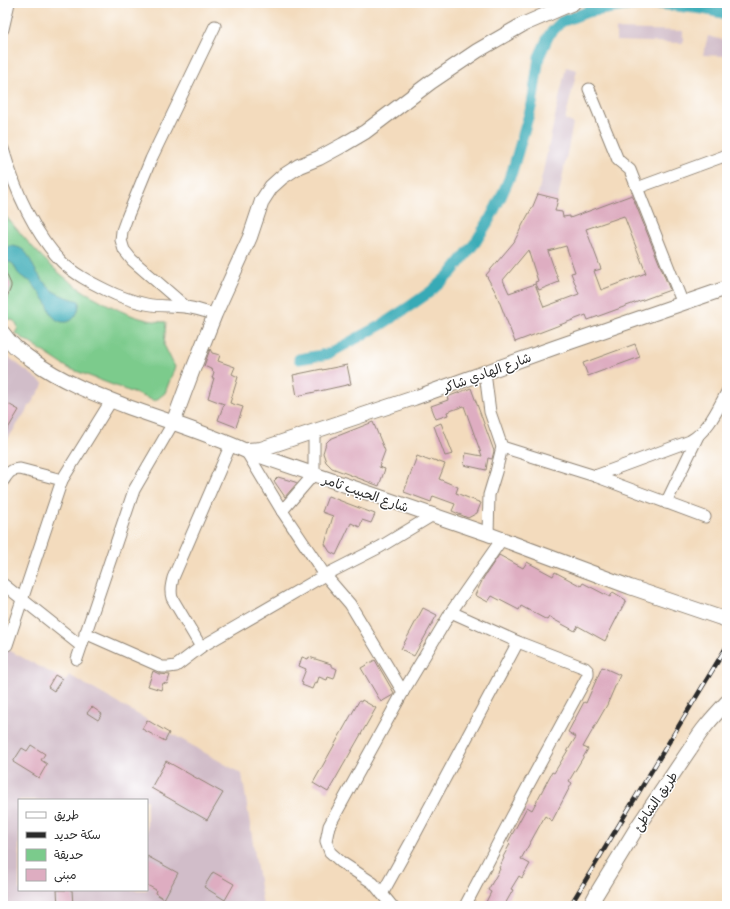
<svg xmlns="http://www.w3.org/2000/svg" width="730" height="909" viewBox="0 0 730 909" font-family="'Gochi Hand','Playpen Sans Arabic',sans-serif">
<style>
.industrial{fill:#d1bdc9;fill-rule:evenodd}
.green{fill:#7bcb8c;stroke:#537b5c}
.water{fill:#39aab6;stroke:#326a70}
.lines{fill:none;stroke-linecap:round;stroke-linejoin:round}
.canal{stroke:#39aab6;stroke-width:11}
.building{fill:#deadc1;fill-rule:evenodd}
.minor-casing{stroke:#8f8374;stroke-width:13}
.tertiary-casing{stroke:#8f8374;stroke-width:16}
.minor{stroke:#fff;stroke-width:11}
.tertiary{stroke:#fff;stroke-width:14}
.rail-casing{stroke:#2b2b2b;stroke-width:4.5}
.rail{stroke:#fff;stroke-width:3;stroke-dasharray:9;stroke-linecap:butt}
.labels{text-anchor:middle;stroke-width:3;stroke-linejoin:round;paint-order:stroke}
.street-label{font-size:13px;fill:#2b2b2b;stroke:#fff}
</style>
<rect width="100%" height="100%" fill="#fff"/>
<filter id="ink" filterUnits="userSpaceOnUse"><feTurbulence type="fractalNoise" baseFrequency=".025" numOctaves="2"/><feDisplacementMap in="SourceGraphic" scale="8" xChannelSelector="R" yChannelSelector="G"/><feConvolveMatrix kernelMatrix="1 2 1 2 8 2 1 2 1" color-interpolation-filters="sRGB"/></filter>
<filter id="wash" filterUnits="userSpaceOnUse"><feTurbulence type="fractalNoise" baseFrequency=".012" numOctaves="4" result="noise"/><feDisplacementMap in="SourceGraphic" scale="16" xChannelSelector="R" yChannelSelector="G"/><feGaussianBlur stdDeviation="0.9" result="paint"/><feColorMatrix in="noise" values="0 0 0 0 0 0 0 0 0 0 0 0 0 0 0 0 0 1.4 0 .05"/><feComposite in="paint" operator="in"/></filter>
<g filter="url(#wash)">
<rect width="100%" height="100%" fill="#f3dbbd"/>
<g class="industrial">
<polygon points="616,29 683,31 683,43 616,41"/>
<polygon points="708,36 727,41 727,49 725,56 703,55"/>
<polygon points="566,67 577,70 565,120 573,123 558,199 538,194"/>
<polygon points="3,353 44,384 3,446"/>
<path d="M 3,647 L 66,681 L 69,675 L 242,774 L 263,906 L 3,906 ZM 19,800 L 147,800 L 147,890 L 19,890 Z"/>
</g>
<path class="green" d="M 3,213 C 26,240 49,268 79,288 C 87,294 97,298 105,303 C 124,313 144,322 166,322 L 164,345 L 175,367 L 165,393 L 155,401 L 68,368 L 15,333 C 19,328 18,325 14,321 L 9,319 L 4,321 L 3,320 Z"/>
<path class="water" d="M 11,246 C 28,247 29,259 36,271 C 40,277 46,286 53,291 C 60,296 70,298 79,301 C 80,306 78,311 76,315 C 72,322 64,324 57,320 C 51,316 49,308 46,302 C 44,299 41,295 39,292 C 36,289 34,285 31,282 C 27,279 22,278 18,273 C 15,269 15,264 10,262 L 3,263 C 3,255 2,248 11,246 Z"/>
<g class="lines">
<polyline class="canal" points="299,359 328,354 381,325 410,306 430,292 451,273 475,243 488,222 501,197 512,172 532,104 539,57 549,35 561,22 587,12 625,6 650,3 703,9 727,14"/>
</g>
<g id="blocks">
<g class="building">
<path d="M 538,194 L 558,199 L 555,211 L 562,212 L 563,217 L 570,216 L 570,218 L 632,195 L 670,290 L 588,320 L 586,315 L 515,342 L 496,293 L 486,275 L 514,242 L 523,224 L 533,206 ZM 624,216 L 646,273 L 601,290 L 594,271 L 601,269 L 586,229 ZM 566,246 L 575,272 L 571,273 L 579,294 L 544,307 L 535,284 L 509,293 L 503,280 L 528,250 L 538,281 L 535,282 L 539,290 L 559,282 L 548,251 Z"/>
<polygon points="3,266 11,284 11,287 10,290 3,306"/>
<polygon points="635,344 640,357 588,376 583,363"/>
<polygon points="210,349 212,353 220,355 218,361 235,367 232,374 238,377 230,403 243,407 236,427 218,420 224,404 208,398 214,378 212,378 214,372 212,371 213,370 204,366"/>
<polygon points="347,365 351,384 297,396 293,375 322,369 322,370"/>
<polygon points="471,388 494,451 492,459 488,458 486,470 464,465 466,453 482,456 464,406 447,412 448,415 436,419 431,406 448,400 447,397"/>
<polygon points="3,401 19,410 3,437"/>
<polygon points="373,422 385,451 379,467 385,469 379,486 332,468 326,462 323,453 326,443 330,439"/>
<polygon points="441,423 453,454 445,456 434,426"/>
<polygon points="417,456 430,461 431,459 445,464 439,479 458,487 456,493 481,503 477,513 468,518 452,511 455,504 433,496 431,502 404,492"/>
<polygon points="278,477 295,482 297,483 285,497 274,481"/>
<polygon points="328,496 375,514 371,523 362,520 360,527 351,523 336,555 330,552 325,544 333,516 322,512"/>
<polygon points="499,555 523,568 527,562 553,576 555,572 581,586 583,583 610,597 613,592 626,600 605,641 578,626 575,631 549,617 547,620 521,606 519,610 492,596 488,602 475,595 484,577"/>
<polygon points="423,608 437,615 414,656 401,649"/>
<polygon points="302,657 308,659 309,657 331,664 331,666 337,669 334,679 328,677 327,680 319,677 317,683 315,682 312,689 302,685 303,683 301,682 306,669 299,666"/>
<polygon points="375,660 394,693 393,695 381,702 361,668"/>
<polygon points="602,667 620,675 607,705 583,747 588,749 569,781 572,783 552,821 545,816 521,859 530,864 522,878 519,876 511,889 513,890 504,906 484,906 491,892 488,890 500,869 499,868 504,858 503,857 510,844 508,842 527,807 532,810 552,772 554,773 576,737 568,732 584,702 586,703"/>
<polygon points="153,671 159,674 170,675 167,684 163,683 161,690 148,686"/>
<polygon points="55,675 62,679 54,691 48,687"/>
<polygon points="362,700 376,708 328,792 313,783 359,701 361,702"/>
<polygon points="92,707 102,714 98,720 87,713"/>
<polygon points="147,720 169,733 165,741 142,729"/>
<polygon points="31,745 45,754 41,760 47,764 39,778 13,762 22,748 27,751"/>
<polygon points="166,761 223,793 207,820 151,788"/>
<polygon points="147,856 178,873 164,899 155,893 156,890 147,885"/>
<polygon points="213,872 234,884 225,900 204,887"/>
<polygon points="57,890 72,890 73,906 58,906"/>
</g>
</g>
</g>
<g filter="url(#ink)">
<use href="#blocks" fill-opacity="0" stroke="#8f8374" stroke-width="1"/>
<g class="lines">
<g class="minor-casing">
<g id="minor">
<polyline points="3,29 9,3"/>
<polyline points="589,89 618,160 630,170 683,304"/>
<path d="M 3,149 C 15,190 32,231 62,262 C 74,274 90,282 106,290 C 118,296 132,301 146,304 C 159,307 172,305 185,307 C 195,308 205,312 215,314"/>
<polyline points="637,188 727,155"/>
<polyline points="186,307 132,260 124,250 121,240 122,231 126,220 151,159 215,26"/>
<polyline points="485,373 490,412 502,447 496,472 489,495 488,534"/>
<polyline points="502,447 595,476 705,517"/>
<polyline points="246,451 282,511 325,575 350,604 403,692"/>
<path d="M 595,476 L 690,441 C 709,430 717,410 727,392"/>
<path d="M 3,481 C 8,474 10,469 20,469 L 62,480"/>
<polyline points="666,503 698,436"/>
<polyline points="282,511 314,474 314,432"/>
<polyline points="3,584 81,646"/>
<polyline points="451,612 518,642 585,668 588,671 588,675 529,784 465,906"/>
<polyline points="85,633 162,667 169,667 176,666 201,647 325,575 380,547 433,515"/>
<polyline points="7,645 62,480 111,401"/>
<path d="M 201,647 L 172,598 C 170,591 171,586 173,578 L 231,444"/>
<polyline points="77,659 134,490 173,423"/>
<polyline points="382,894 412,840 518,642"/>
<polyline points="392,906 373,883 341,862 330,852 326,841 329,826 403,692 451,612 502,539"/>
</g>
</g>
<g class="tertiary-casing">
<g id="tertiary">
<path d="M 3,333 C 12,346 20,351 32,360 C 62,382 97,395 131,408 C 170,422 209,434 246,451 L 488,534 L 630,587 L 727,620"/>
<polyline points="173,423 192,372 215,314 250,237 262,201 271,187 282,177 299,166 319,158 343,145 365,132 431,82 477,51 522,25 573,3"/>
<polyline points="248,450 261,449 414,398 556,347 727,288"/>
<path d="M 590,906 L 597,893 L 638,826 L 692,746 C 701,730 714,716 727,702"/>
</g>
</g>
<use href="#minor" class="minor"/>
<use href="#tertiary" class="tertiary"/>
<g class="rail-casing">
<polyline id="rail" points="570,906 727,646"/>
</g>
<use href="#rail" class="rail"/>
</g>
</g>
<g class="labels">
<g class="street-label">
<text transform="translate(487 372) rotate(-20)" y="5">شارع الهادي شاكر</text>
<text transform="translate(366 493) rotate(19)" y="5">شارع الحبيب ثامر</text>
<text transform="translate(655 801) rotate(-56)" y="5">طريق الشاطئ</text>
</g>
</g>
<rect width="730" height="909" fill="none" stroke="#fff" stroke-width="16"/>
<rect x="18" y="799" width="130" height="92" fill="#ffffff" stroke="#aaaaaa"/>
<rect x="26" y="812" width="20" height="6" fill="#ffffff" stroke="#aaaaaa"/>
<text x="54" y="819" font-size="12" fill="#2b2b2b">طريق</text>
<rect x="26" y="832" width="20" height="6" fill="#2b2b2b" stroke="#aaaaaa"/>
<text x="54" y="839" font-size="12" fill="#2b2b2b">سكة حديد</text>
<rect x="26" y="849" width="20" height="12" fill="#7bcb8c" stroke="#aaaaaa"/>
<text x="54" y="859" font-size="12" fill="#2b2b2b">حديقة</text>
<rect x="26" y="869" width="20" height="12" fill="#deadc1" stroke="#aaaaaa"/>
<text x="54" y="879" font-size="12" fill="#2b2b2b">مبنى</text>
</svg>
